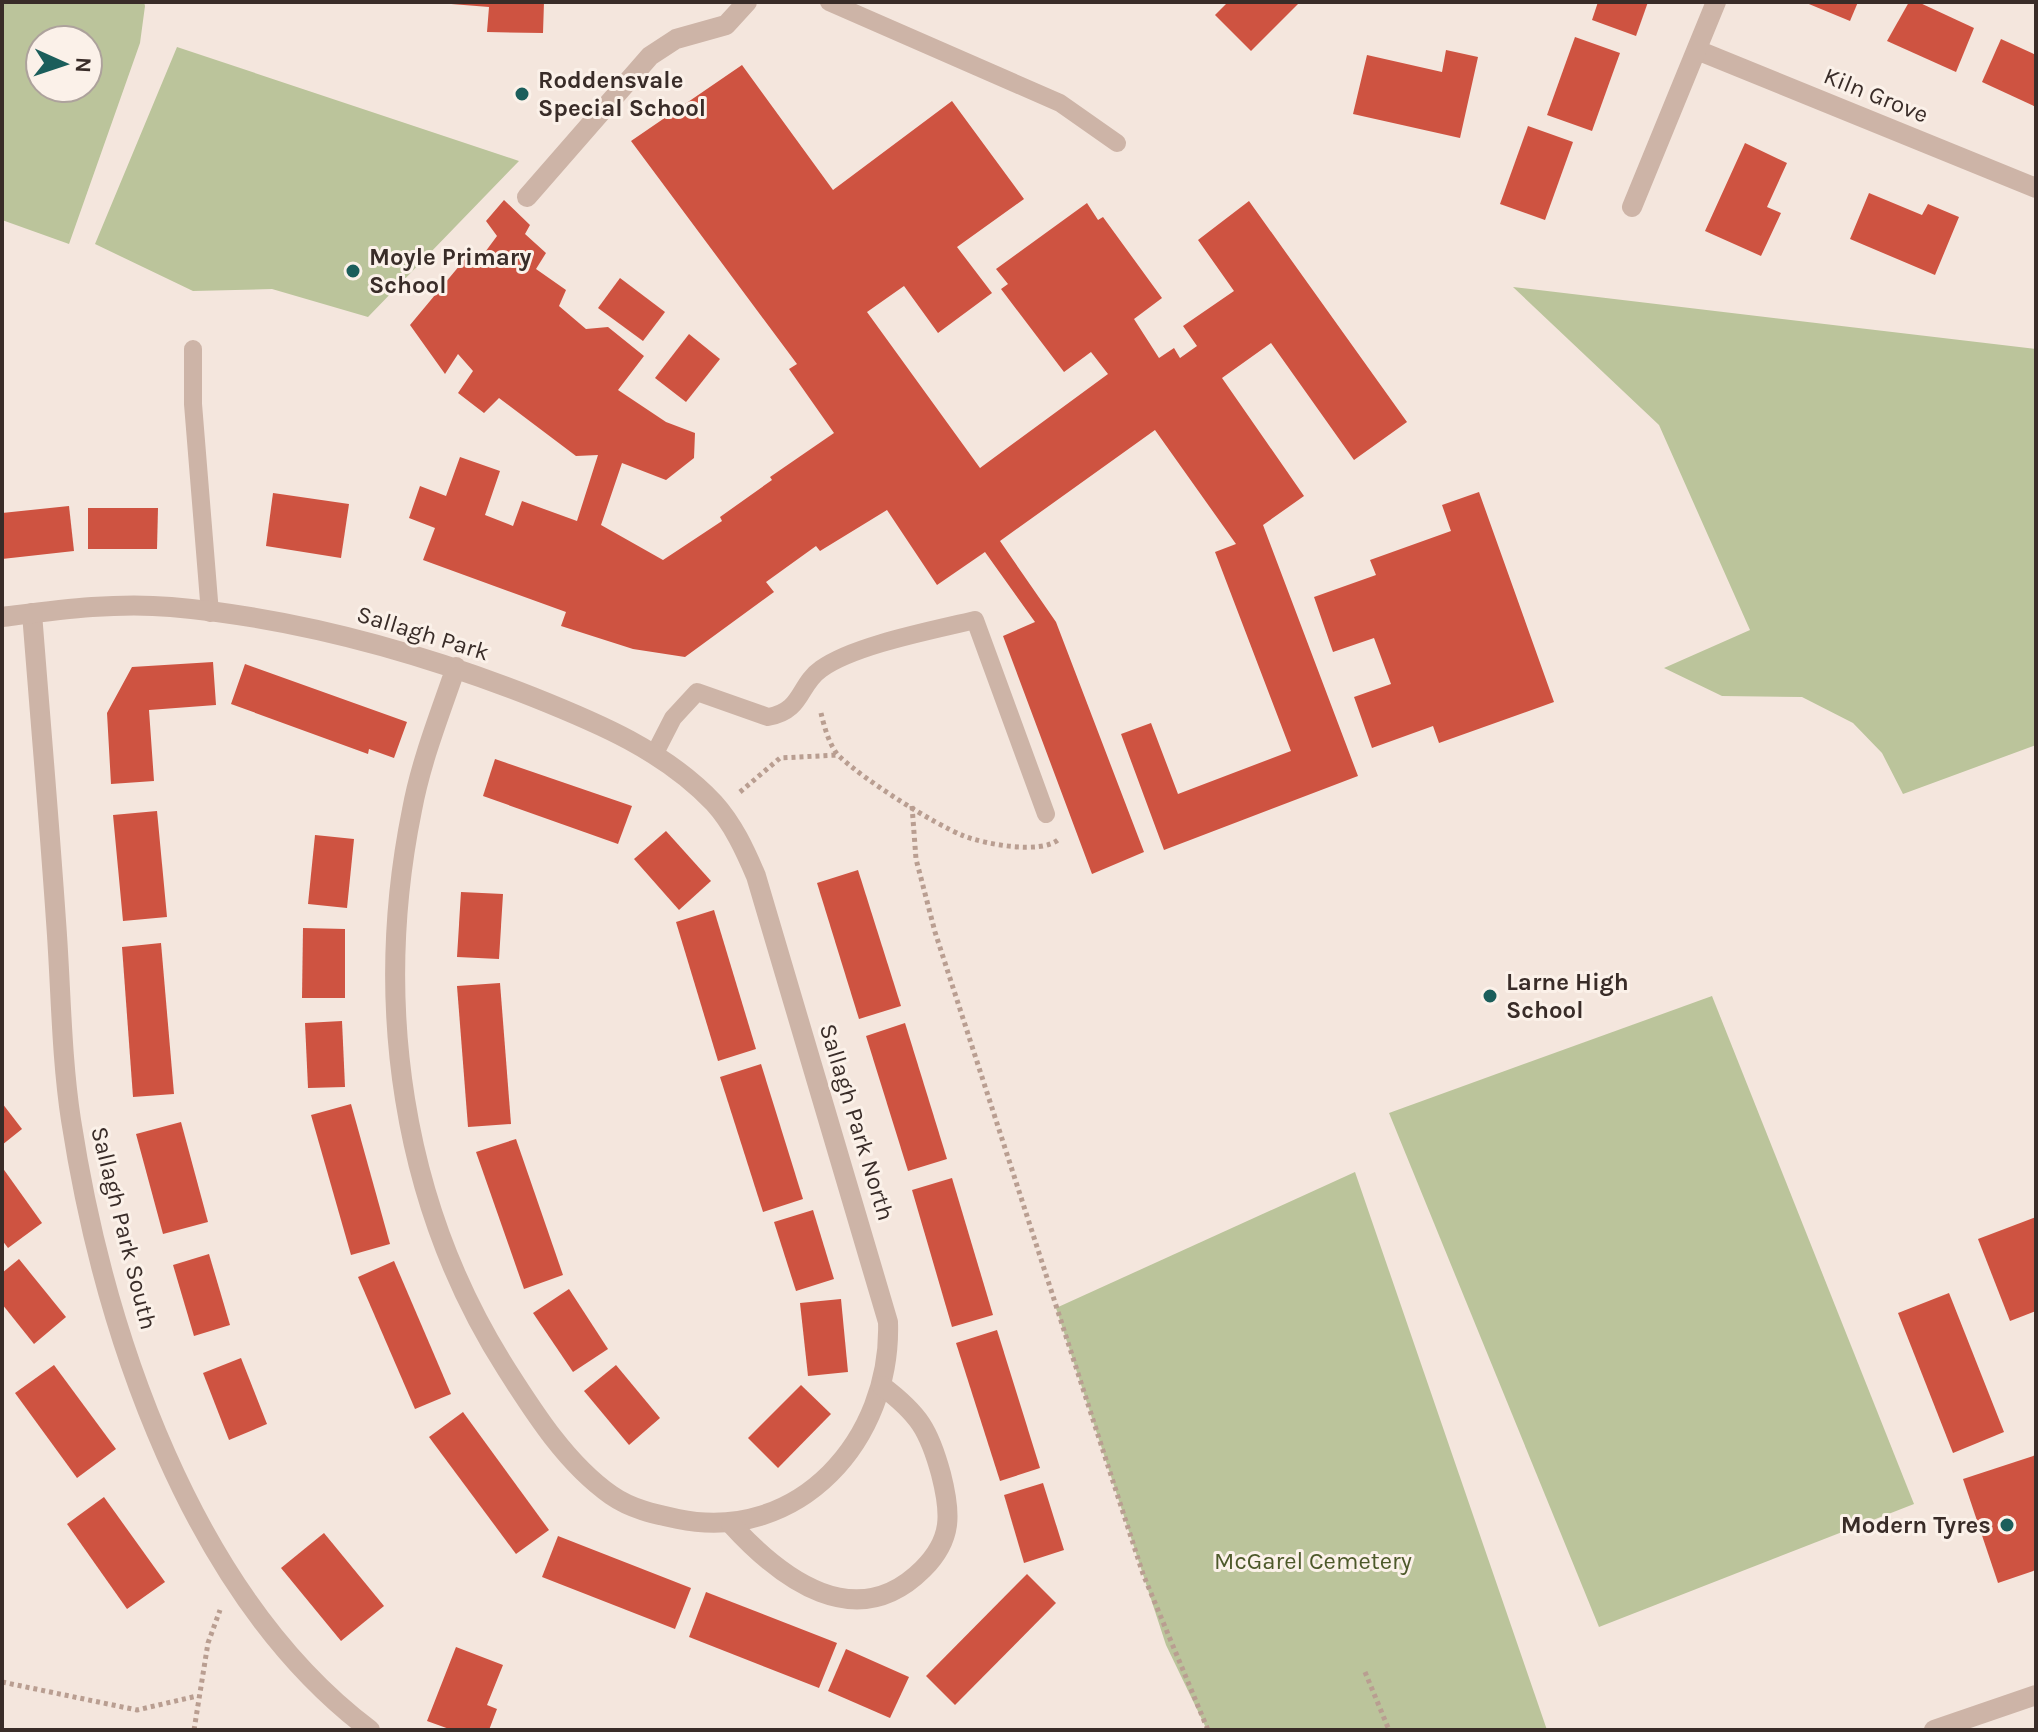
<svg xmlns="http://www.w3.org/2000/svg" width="2038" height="1732" viewBox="0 0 2038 1732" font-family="Karla,sans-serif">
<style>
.green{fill:#bbc49b;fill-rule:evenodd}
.building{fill:#ce5341}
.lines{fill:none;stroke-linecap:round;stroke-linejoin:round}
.path{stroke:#b99e91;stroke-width:5;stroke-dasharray:4 4;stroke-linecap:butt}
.service{stroke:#cdb4a7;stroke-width:18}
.minor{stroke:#cdb4a7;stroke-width:20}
.tertiary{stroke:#cdb4a7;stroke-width:20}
.poi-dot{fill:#1b5e5b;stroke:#fbf1e9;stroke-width:3}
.labels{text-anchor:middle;stroke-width:6;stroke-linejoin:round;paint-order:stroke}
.poi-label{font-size:24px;font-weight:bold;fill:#392c28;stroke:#fbf1e9;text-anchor:start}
.street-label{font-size:24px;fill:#392c28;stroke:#fbf1e9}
.park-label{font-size:24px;fill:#4d592a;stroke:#fbf1e9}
</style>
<rect width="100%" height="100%" fill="#f4e6dd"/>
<g class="green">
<path d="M 2,2 L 144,2 L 145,6 L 140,43 L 69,244 L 2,220 ZM 40,40 L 88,40 L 88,88 L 40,88 Z"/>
<polygon points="177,47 519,161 368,317 272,289 193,291 95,244"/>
<polygon points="1513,287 2036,349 2036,745 1903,794 1882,753 1853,723 1802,697 1722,696 1664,668 1750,630 1659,425"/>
<polygon points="1712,996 1914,1504 1599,1627 1389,1113"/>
<polygon points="1355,1172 1547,1730 1207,1730 1166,1645 1056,1308"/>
</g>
<g class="building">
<polygon points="426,2 544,2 543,33 487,32 489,7"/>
<polygon points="1228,2 1300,2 1251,51 1215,15"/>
<polygon points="1598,2 1648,2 1636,36 1592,20"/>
<polygon points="1804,2 1858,2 1850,21"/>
<polygon points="1909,2 1918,2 1974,28 1956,72 1887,41"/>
<polygon points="1575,37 1620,53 1592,131 1547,115"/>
<polygon points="2001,39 2036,55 2036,107 1982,82"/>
<polygon points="1446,50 1478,57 1460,138 1353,114 1367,55 1442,72"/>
<polygon points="742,65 833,190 952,101 1024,199 957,247 992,293 938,333 904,286 867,312 980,468 1108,374 1091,352 1064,372 1001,289 1008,284 996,269 1087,203 1098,220 1103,217 1162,298 1134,319 1159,358 1174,348 1180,358 1197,346 1183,326 1234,291 1198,240 1249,201 1407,422 1354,460 1271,343 1222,378 1304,496 1263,525 1358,776 1164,850 1121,734 1151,723 1178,794 1291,751 1215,552 1236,544 1155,430 1000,541 1056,622 1144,852 1092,874 1003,636 1035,622 985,552 937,585 887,510 820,551 816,546 766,582 774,592 685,657 633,649 561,626 566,612 423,560 435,528 409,518 420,486 446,496 460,457 500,471 485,515 513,526 522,501 577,521 598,455 576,456 499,398 484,413 458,393 473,371 458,354 445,374 410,325 465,259 477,263 497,236 486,221 504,200 530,225 525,234 546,253 536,269 566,290 559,306 586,329 608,327 644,356 618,390 666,422 695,433 694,458 666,480 622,463 601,525 663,560 722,521 720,517 772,480 770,477 834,433 789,369 797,364 631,141"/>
<polygon points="1528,126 1573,142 1545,220 1500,204"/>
<polygon points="1745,143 1787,163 1767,207 1781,213 1761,256 1705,231"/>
<polygon points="1869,193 1922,215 1928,204 1959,217 1935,275 1850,239"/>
<polygon points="620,278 665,312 643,341 598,308"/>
<polygon points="689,334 720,359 686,402 655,378"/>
<polygon points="1479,492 1554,702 1439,743 1433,726 1372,748 1354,697 1391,684 1374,638 1333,652 1314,597 1376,575 1370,560 1451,531 1442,505"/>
<polygon points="273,493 349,504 341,558 266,546"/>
<polygon points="69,506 74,551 2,559 2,513"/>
<polygon points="88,508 158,508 157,549 88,549"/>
<polygon points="213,662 216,705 149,710 154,781 111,784 107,713 132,667"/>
<polygon points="245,664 407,722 394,758 369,749 368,754 231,704"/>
<polygon points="495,759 632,806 618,844 483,796"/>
<polygon points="157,811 167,917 123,921 113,815"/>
<polygon points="666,831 711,881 679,910 634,859"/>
<polygon points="315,835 354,839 347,908 308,904"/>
<polygon points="858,870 901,1006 859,1019 817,883"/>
<polygon points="461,892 503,894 499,959 457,957"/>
<polygon points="714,910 756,1049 718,1061 676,922"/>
<polygon points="303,928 345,929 345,998 302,998"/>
<polygon points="161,943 174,1094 133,1097 122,947"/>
<polygon points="500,983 511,1124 468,1127 457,986"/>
<polygon points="342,1021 345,1087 308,1088 305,1023"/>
<polygon points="905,1023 947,1159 908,1171 866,1036"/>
<polygon points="761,1064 803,1199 763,1212 720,1077"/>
<polygon points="2,1103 22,1129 2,1145"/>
<polygon points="351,1104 390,1244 351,1255 311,1115"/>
<polygon points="181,1122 208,1222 163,1234 136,1134"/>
<polygon points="516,1139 563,1275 524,1289 476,1152"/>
<polygon points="2,1167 42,1223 8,1248 2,1240"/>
<polygon points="952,1178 993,1315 952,1327 912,1190"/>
<polygon points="813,1210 834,1279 796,1291 774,1222"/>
<polygon points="2036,1217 2036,1311 2010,1321 1978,1239"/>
<polygon points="209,1254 230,1325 194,1336 173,1265"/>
<polygon points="19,1259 66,1317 34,1344 2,1304 2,1273"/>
<polygon points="394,1261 451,1394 415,1409 358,1277"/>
<polygon points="569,1289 608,1349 573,1372 533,1313"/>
<polygon points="1949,1293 2004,1432 1953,1453 1898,1313"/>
<polygon points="841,1299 848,1372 808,1376 800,1303"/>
<polygon points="997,1330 1040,1468 1000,1481 956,1343"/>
<polygon points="241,1358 267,1424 229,1440 203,1373"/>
<polygon points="54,1365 116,1449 77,1478 15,1393"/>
<polygon points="616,1365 660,1418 629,1445 584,1391"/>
<polygon points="801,1385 831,1414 778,1468 748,1438"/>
<polygon points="463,1412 549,1530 516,1554 429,1437"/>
<polygon points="2036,1455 2036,1570 1998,1583 1963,1479"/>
<polygon points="1043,1483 1064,1550 1024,1563 1004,1495"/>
<polygon points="104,1497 165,1582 127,1609 67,1524"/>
<polygon points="324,1533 384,1606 341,1641 281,1568"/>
<polygon points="558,1536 691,1588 675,1629 542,1577"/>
<polygon points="1027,1574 1056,1603 955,1705 926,1676"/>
<polygon points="706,1592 837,1643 819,1688 689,1637"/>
<polygon points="456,1647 503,1665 487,1705 497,1709 489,1730 452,1730 427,1721"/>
<polygon points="846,1649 909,1677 890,1718 828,1691"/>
</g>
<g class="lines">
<g class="path">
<path d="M 821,713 C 824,726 830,748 840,757 C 866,781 932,823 964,836 C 984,844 1042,855 1059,839"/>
<polyline points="740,792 780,758 838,755"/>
<polyline points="912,806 916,859 935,932 1143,1574 1208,1730"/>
<polyline points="1365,1672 1389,1730"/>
<polyline points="2,1682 137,1710 197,1696"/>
<polyline points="194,1730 208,1643 220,1610"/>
</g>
<g class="service">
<polyline points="829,2 1060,103 1117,143"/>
<polyline points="193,349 193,404 210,613"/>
<path d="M 654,755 L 673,718 L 697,692 L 768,717 C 803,711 798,685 821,669 C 854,645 934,630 975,620 L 1046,814"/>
</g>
<g class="minor">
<polyline points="1697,50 2036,188"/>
<polyline points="527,197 650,56 676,39 726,25 747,2"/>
<polyline points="1632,207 1716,2"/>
<path d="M 32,613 C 40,716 49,818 56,921 C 61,986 61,1055 71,1120 C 104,1333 192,1596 370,1730"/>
<path d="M 2,617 C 58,610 114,602 171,607 C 296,618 416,651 533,697 C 598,723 665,751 714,803 C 733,824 745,850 756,876 L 888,1322 C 892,1439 799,1544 678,1519 C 654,1514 631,1509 611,1495 C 567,1464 535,1414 507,1370 C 401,1204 373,1002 412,810 C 421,761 440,714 456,667"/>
<path d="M 731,1524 C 781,1579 856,1636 923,1569 C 953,1539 951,1513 941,1474 C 929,1430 919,1414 882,1386"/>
</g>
<polyline class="tertiary" points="1934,1730 2036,1695"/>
</g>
<g class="poi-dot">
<circle cx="522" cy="94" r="8"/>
<circle cx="353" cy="271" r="8"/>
<circle cx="1490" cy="996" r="8"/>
<circle cx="2007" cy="1525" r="8"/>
</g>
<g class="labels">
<g class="poi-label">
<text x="538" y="88">Roddensvale<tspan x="538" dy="28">Special School</tspan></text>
<text x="369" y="265">Moyle Primary<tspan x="369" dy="28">School</tspan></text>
<text x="1506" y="990">Larne High<tspan x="1506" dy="28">School</tspan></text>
<text x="1991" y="1533" text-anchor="end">Modern Tyres</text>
</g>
<g class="street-label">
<text transform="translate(1876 95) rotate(22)" y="8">Kiln Grove</text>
<text transform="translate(423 633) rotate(17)" y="8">Sallagh Park</text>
<text transform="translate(857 1122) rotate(73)" y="8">Sallagh Park North</text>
<text transform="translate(124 1228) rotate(76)" y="8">Sallagh Park South</text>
</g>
<g class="park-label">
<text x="1313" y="1569">McGarel Cemetery</text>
</g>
</g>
<rect width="2038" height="1732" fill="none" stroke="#392c28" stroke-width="8"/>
<g transform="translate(64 64) rotate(93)"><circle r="38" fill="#fbf1e9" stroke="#ada29c" stroke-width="2"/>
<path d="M0-6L14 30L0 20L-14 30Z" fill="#1b5e5b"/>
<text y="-12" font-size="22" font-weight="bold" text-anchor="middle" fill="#392c28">N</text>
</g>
</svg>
